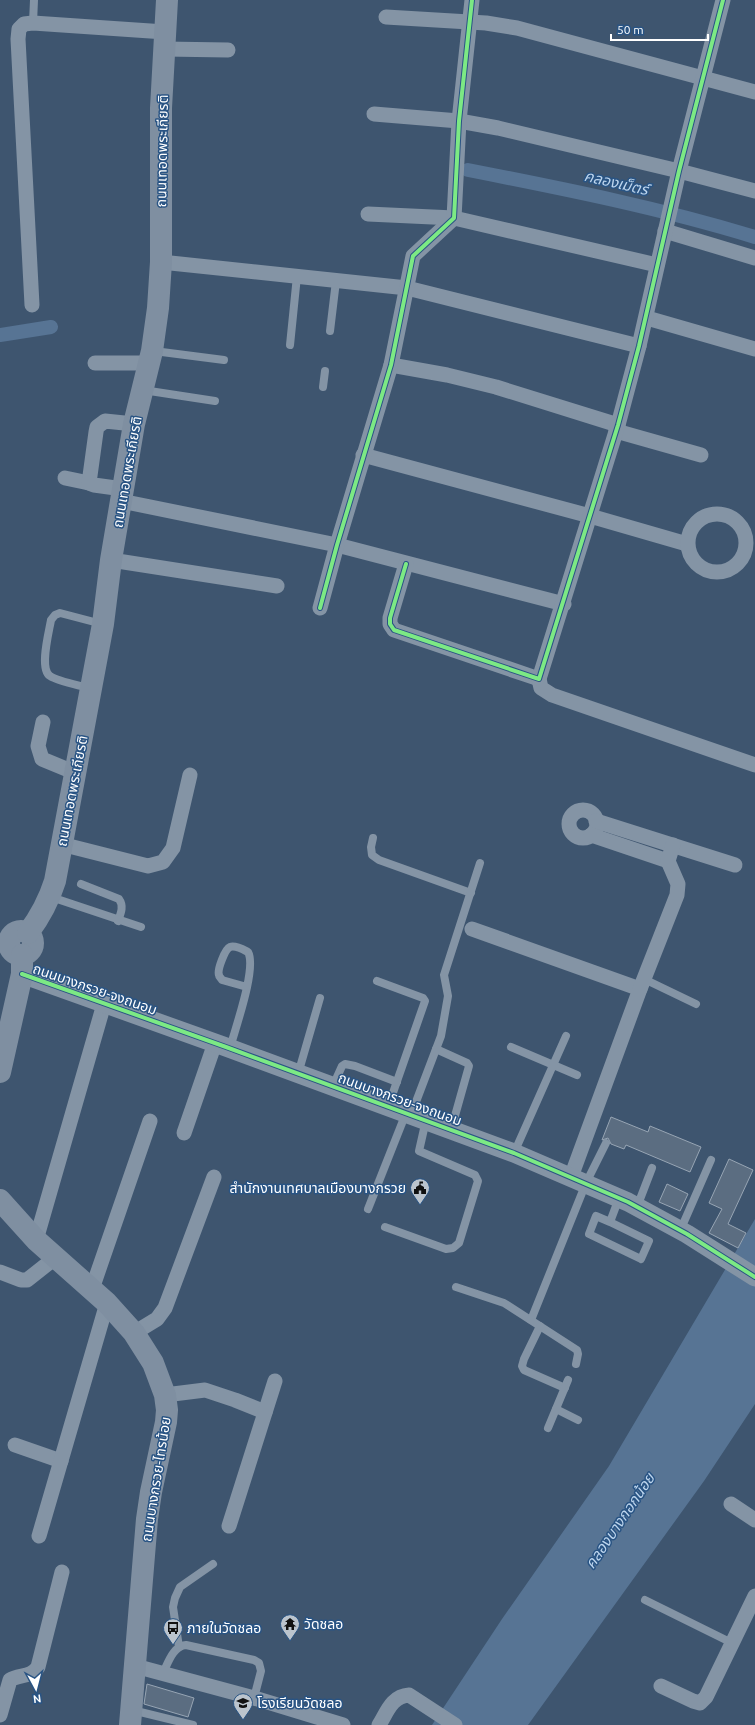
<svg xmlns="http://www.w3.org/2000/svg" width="755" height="1725" viewBox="0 0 755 1725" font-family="Ubuntu,'Noto Sans Thai',sans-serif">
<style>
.water{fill:#577494}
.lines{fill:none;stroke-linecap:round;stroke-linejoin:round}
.canal{stroke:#577494;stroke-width:14}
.building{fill:#5b6d81;stroke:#97a5b4}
.service{stroke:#8494a5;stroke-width:8}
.minor{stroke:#8494a5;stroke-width:15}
.tertiary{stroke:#8494a5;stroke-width:19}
.secondary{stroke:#7f8fa1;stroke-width:22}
.cycleway-casing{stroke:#295484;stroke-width:6}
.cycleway{stroke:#7ce984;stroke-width:4}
.labels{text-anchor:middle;stroke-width:3;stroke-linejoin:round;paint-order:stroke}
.street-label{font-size:14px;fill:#fff;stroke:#295484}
.poi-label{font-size:14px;fill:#fff;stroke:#295484;text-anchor:start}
.water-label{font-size:15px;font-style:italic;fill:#bed6ee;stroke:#295484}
</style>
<rect width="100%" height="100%" fill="#3e556f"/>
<polygon class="water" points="755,1219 755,1404 704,1481 528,1725 432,1725 502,1619 609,1466"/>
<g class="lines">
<g class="canal">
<path d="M 468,170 C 565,189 660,208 755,237"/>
<polyline points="0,335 51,327"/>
</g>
</g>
<g class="building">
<polygon points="611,1117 648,1132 650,1126 701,1147 690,1172 626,1145 624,1149 611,1144 608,1138 602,1140"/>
<polygon points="729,1159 753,1170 728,1224 746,1233 738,1248 709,1233 722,1209 709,1203"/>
<polygon points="667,1184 688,1194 680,1211 659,1202"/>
<polygon points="147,1684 194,1698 188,1717 144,1704"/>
</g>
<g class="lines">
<g class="service">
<polyline points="33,23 34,0"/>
<polyline points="330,331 336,281"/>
<polyline points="290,345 297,276"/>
<polyline points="154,351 224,360"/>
<polyline points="323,387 325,371"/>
<polyline points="143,390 215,401"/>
<path d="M 89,688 C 79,685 59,682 50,676 C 39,669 49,632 51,620 L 55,615 L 60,613 L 102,624"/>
<polyline points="373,838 371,847 372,855 379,860 471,893"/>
<path d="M 81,884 L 119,899 C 124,906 121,913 118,921"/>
<polyline points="51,897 141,927"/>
<polyline points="644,979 696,1004"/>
<polyline points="377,981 423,998 425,1001 388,1107"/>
<polyline points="511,1047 577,1075"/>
<path d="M 230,1048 C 235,1029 257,968 248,952 C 244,950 236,945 230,947 C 225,949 217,970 219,975 C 219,977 221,978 222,980 L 247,987"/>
<polyline points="436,1049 467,1063 469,1066 451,1130"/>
<polyline points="298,1074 320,998"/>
<polyline points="333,1086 342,1066 345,1064 355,1066 397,1082"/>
<polyline points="411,1115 441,1036 448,996 444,975 480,863"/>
<polyline points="514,1153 566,1036"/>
<polyline points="637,1207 652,1168"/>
<polyline points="368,1209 406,1113"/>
<polyline points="610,1222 649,1241 641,1259 589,1234 596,1216 610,1222 619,1198"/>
<polyline points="385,1227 446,1249 453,1248 459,1243 478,1181 475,1175 419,1151 426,1120"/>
<polyline points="680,1231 711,1160"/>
<polyline points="456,1287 504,1303 577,1350 578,1354 576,1364"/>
<polyline points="531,1320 586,1183 606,1143"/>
<polyline points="540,1326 524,1359 522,1366 524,1370 565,1388"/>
<polyline points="556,1409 578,1420"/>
<polyline points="548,1428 568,1380"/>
<polyline points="645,1600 732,1643"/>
<polyline points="179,1647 173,1607 175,1598 180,1587 213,1564"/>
<path d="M 163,1673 C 168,1663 173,1646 186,1645 L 254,1660 L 259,1663 L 261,1671 L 254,1698"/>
<polyline points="132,1710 193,1725"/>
</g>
<g class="minor">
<polyline points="386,17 486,23 517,28 755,92"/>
<polyline points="164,49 228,50"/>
<polyline points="374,114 459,121 498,128 679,171 755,191"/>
<polyline points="368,214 454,218 657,265"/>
<polyline points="665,231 755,258"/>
<polyline points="161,262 407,288 639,346"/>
<polyline points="32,305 18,39 19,29 24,24 33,23 165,32"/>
<polyline points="647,318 755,349"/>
<polyline points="95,363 149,363"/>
<polyline points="391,365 447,375 496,387 618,425"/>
<polyline points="616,431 701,455"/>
<polyline points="363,455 590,516 687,544"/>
<polyline points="65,478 89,483"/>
<polyline points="123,489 94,485 89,483 96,432 97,427 105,421 134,424"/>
<polyline points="121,501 337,545 564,604"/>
<circle cx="717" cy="543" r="29"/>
<polyline points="111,560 277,586"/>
<polyline points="406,564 390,618 390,624 394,630 539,679 618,425 639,346 679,171 723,0"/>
<polyline points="320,608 337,545 391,365 413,256 454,218 459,121 472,0"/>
<polyline points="539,679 541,688 552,695 755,765"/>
<polyline points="43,722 38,746 42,759 76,773"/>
<circle cx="583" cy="824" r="14"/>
<polyline points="596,821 735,865"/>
<polyline points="591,835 668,861"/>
<polyline points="61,844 148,866 163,862 173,848 190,775"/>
<polyline points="472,929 640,989"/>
<polyline points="184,1133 215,1043"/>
<polyline points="571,1177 640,989 677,895 678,884 668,861 673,845"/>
<polyline points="36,1240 104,1004"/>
<polyline points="0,1272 21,1280 27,1280 55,1258"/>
<polyline points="92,1289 150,1121"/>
<polyline points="134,1333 157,1319 165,1308 214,1177"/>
<polyline points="165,1395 205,1390 235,1400 265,1412"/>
<polyline points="15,1445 61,1461"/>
<polyline points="731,1504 755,1520"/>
<polyline points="229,1526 275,1381"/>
<polyline points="39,1536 107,1303"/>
<polyline points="135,1666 254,1698 343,1725"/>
<polyline points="661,1686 693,1701 700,1703 706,1697 755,1596"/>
<path d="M 0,1715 L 10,1680 C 19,1674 31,1678 38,1667 L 62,1572"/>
<path d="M 379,1725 C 387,1712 392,1696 409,1695 L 455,1725"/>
</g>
<polyline class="tertiary" points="22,974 226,1047 514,1153 628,1202 687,1234 755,1277"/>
<g class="secondary">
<circle cx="21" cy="943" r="12"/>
<path d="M 28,933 C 40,917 49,900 55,881 L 103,624 L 111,560 L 134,424 L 152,351 L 158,308 L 161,262 L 161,108 L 167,0"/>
<polyline points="0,1072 22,974 22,955"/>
<polyline points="0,1200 36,1240 107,1303 134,1333 153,1363 165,1395 167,1410 166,1422 151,1492 147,1519 130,1725"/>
</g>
<g class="cycleway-casing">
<g id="cycleway">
<polyline points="406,564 390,618 390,624 394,630 539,679 618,425 639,346 679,171 723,0"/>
<polyline points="320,608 337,545 391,365 413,256 454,218 459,121 472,0"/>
<polyline points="22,974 226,1047 514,1153 628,1202 687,1234 755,1277"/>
</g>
</g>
<use href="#cycleway" class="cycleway"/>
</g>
<defs>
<g id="civic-pin" transform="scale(1)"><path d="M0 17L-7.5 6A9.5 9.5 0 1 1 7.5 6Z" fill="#bbc4cd" stroke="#295484"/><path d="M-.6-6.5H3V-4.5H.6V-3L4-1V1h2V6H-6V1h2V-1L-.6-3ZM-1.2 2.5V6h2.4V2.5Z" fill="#111"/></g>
<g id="temple-pin" transform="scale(1)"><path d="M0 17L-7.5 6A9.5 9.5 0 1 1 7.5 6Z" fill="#bbc4cd" stroke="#295484"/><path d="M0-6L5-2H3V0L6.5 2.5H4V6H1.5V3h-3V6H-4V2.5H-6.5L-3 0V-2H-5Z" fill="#111"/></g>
<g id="bus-pin" transform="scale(1)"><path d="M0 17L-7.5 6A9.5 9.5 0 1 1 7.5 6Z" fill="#bbc4cd" stroke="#295484"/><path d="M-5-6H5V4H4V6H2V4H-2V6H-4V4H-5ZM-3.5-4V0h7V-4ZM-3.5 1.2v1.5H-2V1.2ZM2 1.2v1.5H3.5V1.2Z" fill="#111"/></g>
<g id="school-pin" transform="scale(1)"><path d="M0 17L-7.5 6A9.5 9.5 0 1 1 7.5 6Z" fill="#bbc4cd" stroke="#295484"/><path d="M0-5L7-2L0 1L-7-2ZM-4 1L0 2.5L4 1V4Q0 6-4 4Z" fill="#111"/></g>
</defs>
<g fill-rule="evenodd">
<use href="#civic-pin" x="420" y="1188"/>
<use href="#temple-pin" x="290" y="1624"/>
<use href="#bus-pin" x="173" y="1628"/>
<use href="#school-pin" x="243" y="1703"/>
</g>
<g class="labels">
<g class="street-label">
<text transform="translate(162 151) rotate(-89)" y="5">ถนนเทอดพระเกียรติ</text>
<text transform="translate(127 472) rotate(-80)" y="5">ถนนเทอดพระเกียรติ</text>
<text transform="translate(72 791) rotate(-79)" y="5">ถนนเทอดพระเกียรติ</text>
<text transform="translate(95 989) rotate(19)" y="5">ถนนบางกรวย-จงถนอม</text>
<text transform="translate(400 1099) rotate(20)" y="5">ถนนบางกรวย-จงถนอม</text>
<text transform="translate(156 1479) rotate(-81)" y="5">ถนนบางกรวย-ไทรน้อย</text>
</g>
<g class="poi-label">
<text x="406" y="1193" text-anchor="end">สำนักงานเทศบาลเมืองบางกรวย</text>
<text x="304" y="1629">วัดชลอ</text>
<text x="187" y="1633">ภายในวัดชลอ</text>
<text x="257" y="1708">โรงเรียนวัดชลอ</text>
</g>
<g class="water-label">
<text transform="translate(616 183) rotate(13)" y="5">คลองเม็ตร์</text>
<text transform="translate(620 1521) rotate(-56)" y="5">คลองบางกอกน้อย</text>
</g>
</g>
<g transform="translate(36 1689) rotate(173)" stroke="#295484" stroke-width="3" paint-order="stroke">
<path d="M0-3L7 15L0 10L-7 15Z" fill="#ffffff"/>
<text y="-6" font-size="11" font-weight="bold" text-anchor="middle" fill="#ffffff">N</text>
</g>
<path d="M611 34v6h97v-6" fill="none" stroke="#ffffff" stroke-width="2"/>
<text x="617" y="34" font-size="12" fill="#ffffff" stroke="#295484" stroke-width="3" paint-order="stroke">50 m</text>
</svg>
